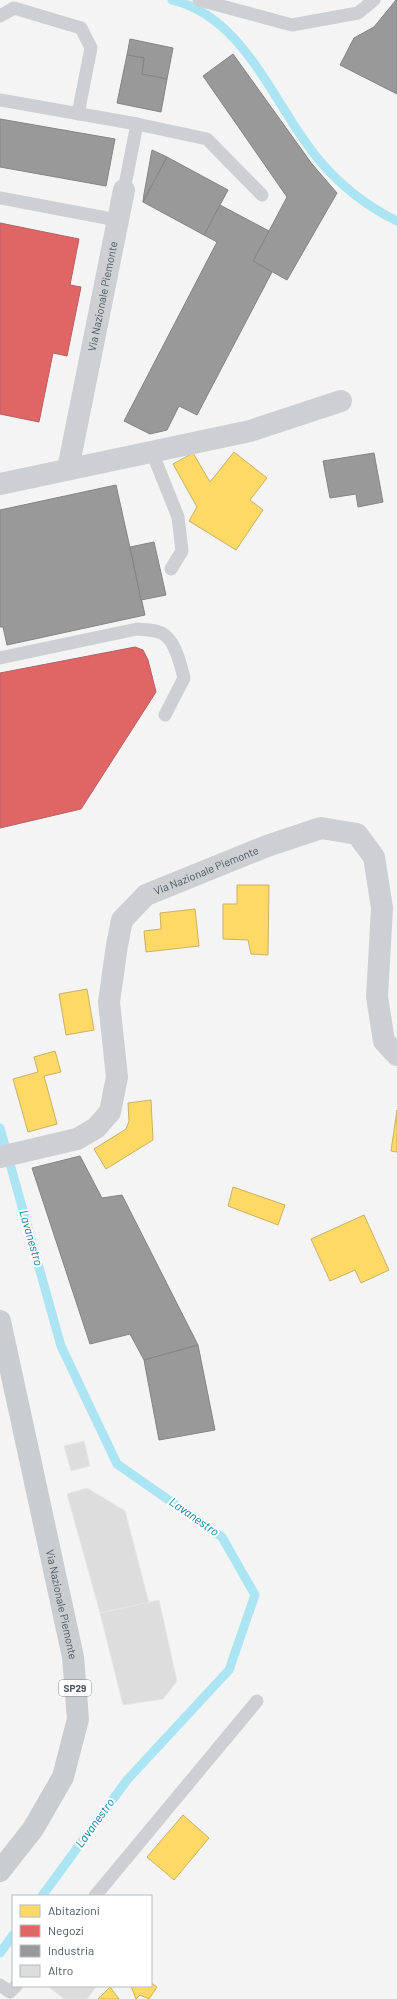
<svg xmlns="http://www.w3.org/2000/svg" width="397" height="1999" viewBox="0 0 397 1999" font-family="Barlow,sans-serif">
<style>
.homes{fill:#ffd966;stroke:#c8b265}
.shops{fill:#e06666;stroke:#b36165}
.industry{fill:#999;stroke:#818588}
.lines{fill:none;stroke-linecap:round;stroke-linejoin:round}
.stream{stroke:#abe4f3;stroke-width:9}
.building{fill:#ddddde;stroke:#e5e6e6}
.service{stroke:#cdcfd2;stroke-width:13}
.minor{stroke:#cdcfd2;stroke-width:22}
.primary{stroke:#cacdd0;stroke-width:22}
.labels{text-anchor:middle;stroke-width:4;stroke-linejoin:round;paint-order:stroke}
.shield{fill:#fff;stroke:#808991;stroke-width:1}
.shield-label{font-size:10px;font-weight:bold;fill:#495662}
.street-label{font-size:11px;fill:#495662;stroke:#fff}
.water-label{font-size:12px;font-style:italic;fill:#0680a0;stroke:#fff}
</style>
<rect width="100%" height="100%" fill="#f4f4f4"/>
<g class="homes">
<polygon points="234,452 267,478 250,500 263,510 236,550 189,521 197,507 173,464 193,453 210,482"/>
<polygon points="237,885 269,885 268,955 251,954 248,940 223,939 223,904 237,904"/>
<polygon points="195,909 199,946 146,952 144,931 161,929 160,913"/>
<polygon points="87,989 94,1030 66,1035 59,994"/>
<polygon points="55,1051 61,1072 44,1076 57,1124 28,1132 13,1079 38,1072 34,1057"/>
<polygon points="151,1100 153,1140 106,1169 94,1149 126,1129 129,1121 128,1103"/>
<polygon points="397,1110 397,1152 391,1151"/>
<polygon points="233,1187 285,1205 278,1225 228,1206"/>
<polygon points="364,1215 389,1270 361,1283 355,1270 330,1281 311,1239"/>
<polygon points="183,1815 209,1838 174,1880 147,1857"/>
<polygon points="151,1983 157,1987 149,1999 140,1995 136,1999 131,1986 151,1986"/>
<polygon points="110,1987 119,1999 98,1999"/>
</g>
<g class="shops">
<polygon points="0,223 79,239 70,285 81,287 67,356 53,353 39,422 0,414"/>
<polygon points="135,647 143,650 148,660 156,692 81,809 0,828 0,673"/>
</g>
<g class="industry">
<polygon points="396,0 397,0 397,94 340,65 354,38 374,27"/>
<polygon points="130,39 173,48 167,79 142,74 144,58 127,55"/>
<polygon points="233,54 312,164 337,193 287,280 253,261 287,197 203,76"/>
<polygon points="127,55 144,58 142,74 167,79 161,112 117,103"/>
<polygon points="0,119 115,139 106,186 0,167"/>
<polygon points="152,150 167,157 143,202 144,194"/>
<polygon points="167,157 228,190 204,235 143,202"/>
<polygon points="220,205 269,231 253,261 272,272 197,415 179,406 167,430 150,434 124,421 217,242 204,235"/>
<polygon points="374,453 383,502 358,507 356,494 330,498 323,461"/>
<polygon points="116,485 145,615 7,645 3,627 0,627 0,510"/>
<polygon points="154,542 166,595 141,600 130,547"/>
<polygon points="80,1156 102,1198 122,1195 198,1345 144,1360 130,1334 90,1344 32,1168"/>
<polygon points="198,1345 215,1430 159,1440 144,1360"/>
</g>
<g class="lines">
<g class="stream">
<path d="M 172,0 C 246,17 274,107 319,160 C 341,186 366,206 397,221"/>
<polyline points="0,1128 61,1346 117,1464 222,1537 255,1595 229,1670 127,1780 42,1896"/>
<polyline points="0,1953 13,1935"/>
</g>
</g>
<g class="building">
<polygon points="84,1441 90,1466 71,1471 64,1446"/>
<polygon points="87,1488 125,1511 149,1603 100,1613 67,1494"/>
<polygon points="159,1600 177,1681 163,1699 123,1705 100,1613"/>
<polygon points="48,1986 97,1986 87,1999 64,1999"/>
</g>
<g class="lines">
<g class="service">
<polyline points="199,0 292,25 358,13 374,0"/>
<polyline points="0,16 14,8 81,28 91,48 78,114"/>
<polyline points="0,100 137,124 207,139 262,195"/>
<polyline points="124,190 137,124"/>
<polyline points="0,198 117,220"/>
<polyline points="152,452 178,517 182,551 171,569"/>
<path d="M 0,658 L 137,629 C 146,630 160,629 167,637 C 176,645 181,666 184,678 L 165,715"/>
<polyline points="95,1896 257,1701"/>
<polyline points="0,1985 10,1992 16,1986"/>
</g>
<g class="minor">
<path id="s1" d="M 68,469 L 124,190"/>
<polyline points="0,484 250,431 341,401"/>
<path id="s2" d="M 0,1157 L 77,1139 L 96,1128 L 110,1112 L 117,1077 L 109,1002 L 117,945 L 122,920 L 146,895 L 267,846 L 321,828 L 357,834 L 374,857 L 382,908 L 377,997 L 384,1041 L 397,1055"/>
</g>
<path class="primary" id="s3" d="M 0,1321 L 73,1657 L 78,1719 L 63,1777 L 33,1829 L 0,1871"/>
</g>
<g class="labels">
<rect class="shield" x="59" y="1680" width="32" height="16" rx="3"/>
<g class="shield-label">
<text x="75" y="1692">SP29</text>
</g>
<g class="street-label">
<text dy="4" stroke="none"><textPath href="#s1" startOffset="176">Via Nazionale Piemonte</textPath></text>
<text dy="4" stroke="none"><textPath href="#s2" startOffset="416">Via Nazionale Piemonte</textPath></text>
<text dy="4" stroke="none"><textPath href="#s3" startOffset="290">Via Nazionale Piemonte</textPath></text>
</g>
<g class="water-label">
<text transform="translate(31 1238) rotate(74)" y="4">Lavanestro</text>
<text transform="translate(194 1517) rotate(35)" y="4">Lavanestro</text>
<text transform="translate(95 1823) rotate(-54)" y="4">Lavanestro</text>
</g>
</g>
<rect x="12" y="1895" width="140" height="92" fill="#ffffff" stroke="#b6bbc0"/>
<rect x="20" y="1905" width="20" height="12" fill="#ffd966" stroke="#b6bbc0"/>
<text x="48" y="1915" font-size="12" fill="#495662">Abitazioni</text>
<rect x="20" y="1925" width="20" height="12" fill="#e06666" stroke="#b6bbc0"/>
<text x="48" y="1935" font-size="12" fill="#495662">Negozi</text>
<rect x="20" y="1945" width="20" height="12" fill="#999999" stroke="#b6bbc0"/>
<text x="48" y="1955" font-size="12" fill="#495662">Industria</text>
<rect x="20" y="1965" width="20" height="12" fill="#ddddde" stroke="#b6bbc0"/>
<text x="48" y="1975" font-size="12" fill="#495662">Altro</text>
</svg>
